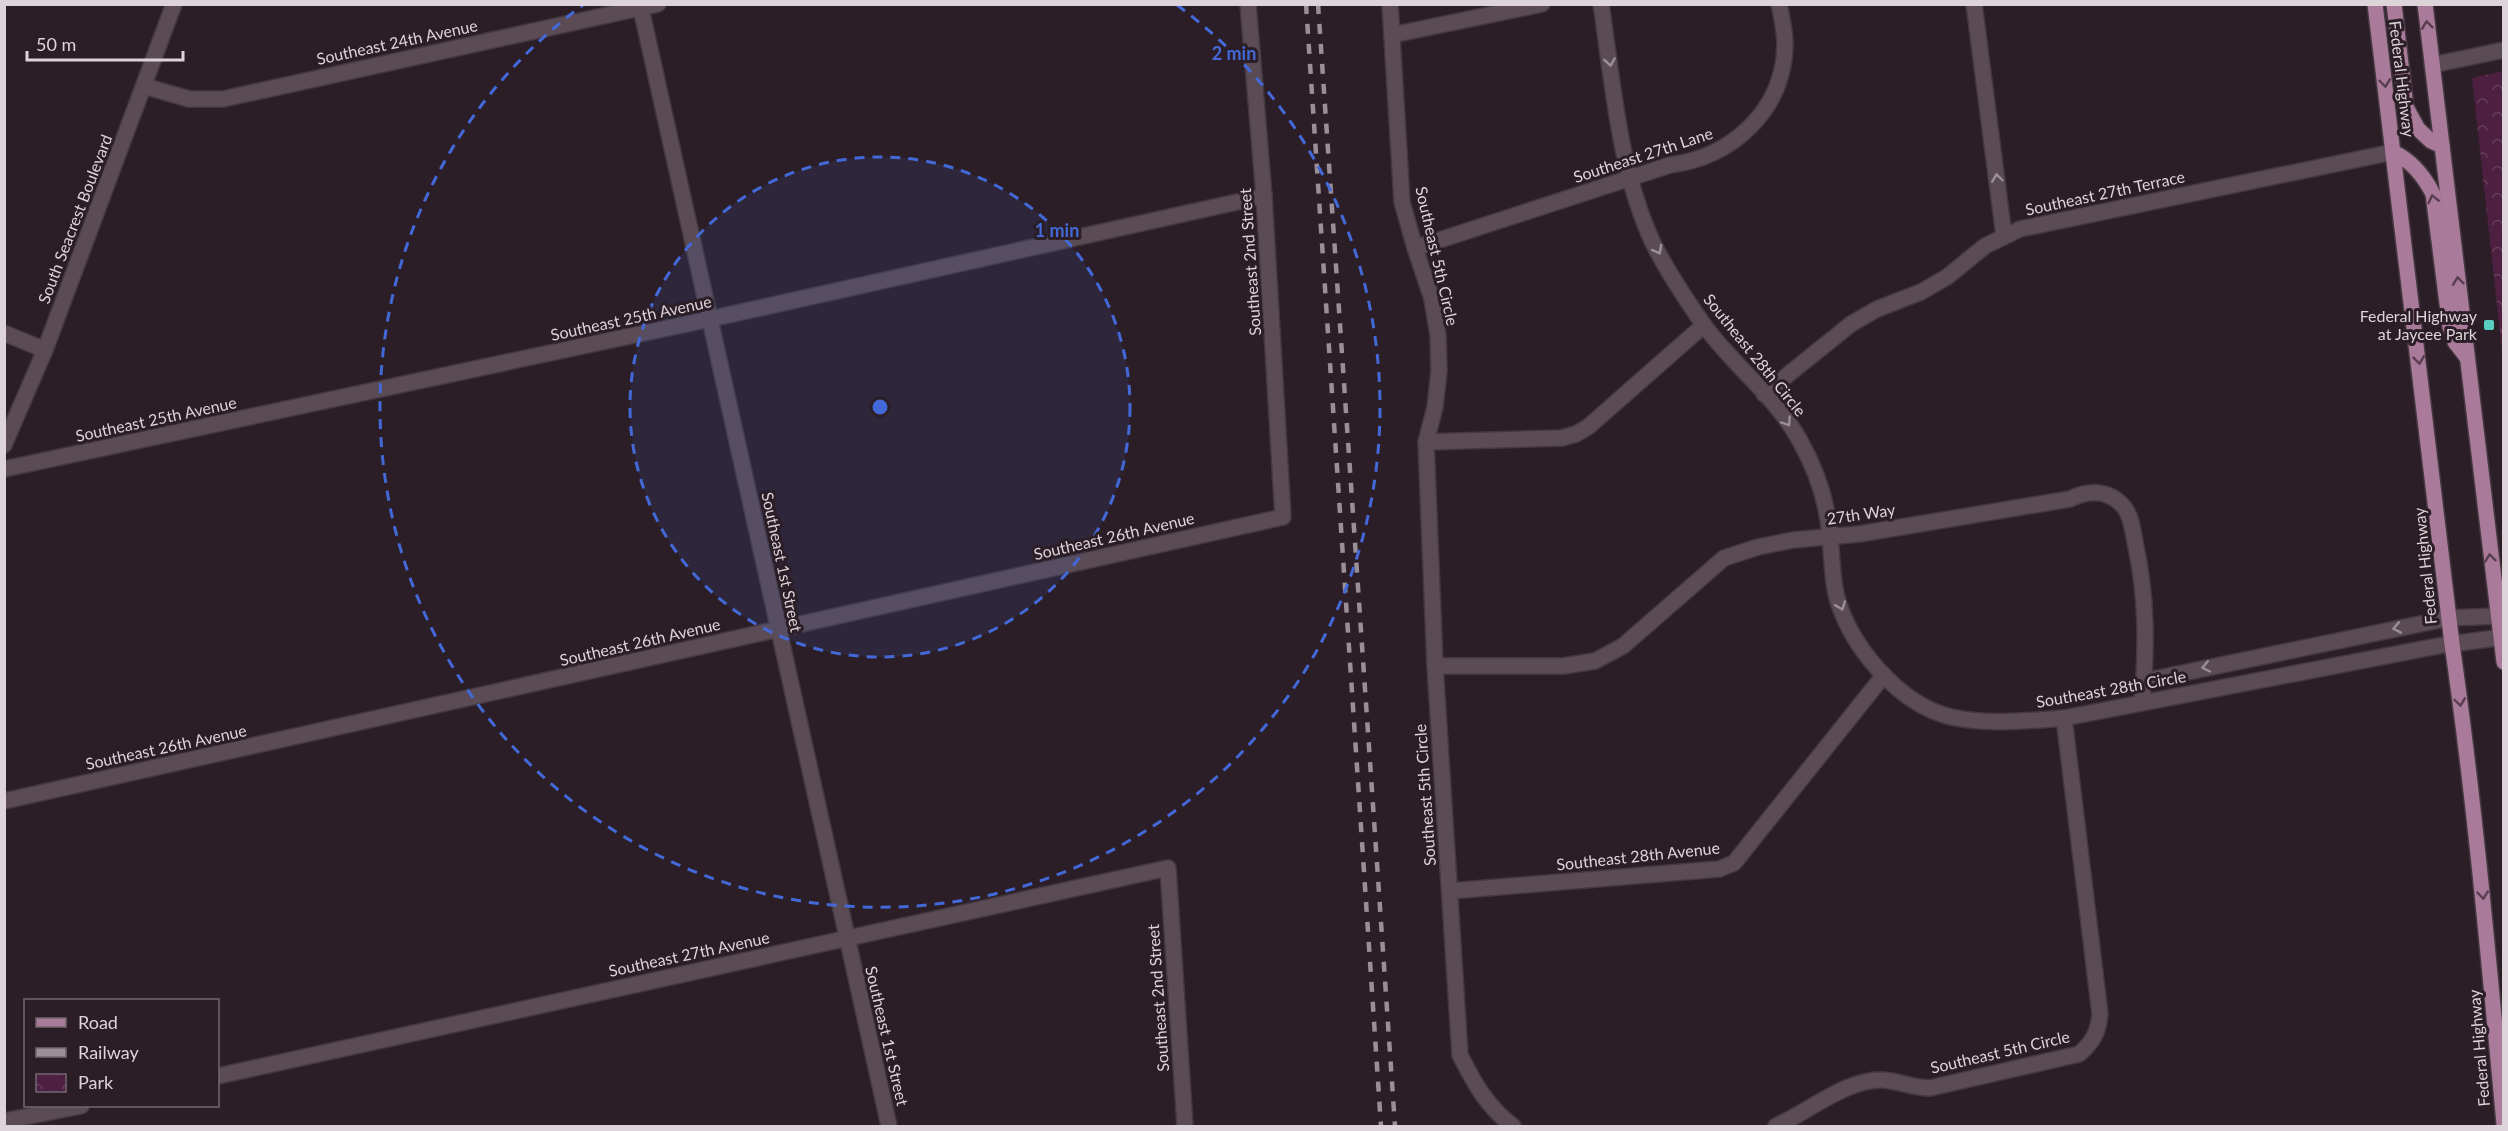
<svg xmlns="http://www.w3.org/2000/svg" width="2508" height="1131" viewBox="0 0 2508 1131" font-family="Lato,sans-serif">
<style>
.park{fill:url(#park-crowns)}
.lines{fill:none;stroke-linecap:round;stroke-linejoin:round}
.minor-casing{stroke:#443940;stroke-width:18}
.tertiary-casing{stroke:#443940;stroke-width:18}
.primary-casing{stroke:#443940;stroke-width:18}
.minor{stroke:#5b4b55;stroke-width:15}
.tertiary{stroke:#5b4b55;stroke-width:15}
.primary{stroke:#a97a99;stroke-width:15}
.rail{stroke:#9a8f96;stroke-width:4.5;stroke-dasharray:10 10;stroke-linecap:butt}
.oneway{stroke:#583e4f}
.oneway2{stroke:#9c9098}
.ring{fill:none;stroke:#4369d8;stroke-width:3;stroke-dasharray:10 8}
.poi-dot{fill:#58cec1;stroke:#2c1e27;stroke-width:2}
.labels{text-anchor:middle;stroke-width:6;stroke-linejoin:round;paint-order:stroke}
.street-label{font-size:16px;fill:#ddd4da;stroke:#2c1e27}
.poi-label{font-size:16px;fill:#ddd4da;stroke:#2c1e27;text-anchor:end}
.centre{fill:#4369d8;stroke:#2c1e27;stroke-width:3}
.ring-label{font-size:18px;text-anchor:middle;font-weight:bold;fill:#4369d8;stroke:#2c1e27;stroke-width:6;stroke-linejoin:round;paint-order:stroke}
</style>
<defs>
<pattern id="park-crowns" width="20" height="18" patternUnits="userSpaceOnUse" patternTransform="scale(1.5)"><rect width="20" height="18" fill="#4d1f40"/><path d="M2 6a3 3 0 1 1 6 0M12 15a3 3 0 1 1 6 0" fill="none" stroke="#663f5b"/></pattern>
</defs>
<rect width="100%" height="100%" fill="#2c1e27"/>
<polygon class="park" points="2503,71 2504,71 2503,360 2472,78"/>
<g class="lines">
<g class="minor-casing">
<g id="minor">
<polyline points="640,4 889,1126"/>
<path d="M 1390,4 L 1402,202 L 1415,248 L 1432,299 L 1438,335 L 1439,371 L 1435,407 L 1426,442 L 1435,666 L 1460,1055 C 1474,1083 1488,1108 1513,1126"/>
<path d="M 1601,4 C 1613,84 1619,170 1653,243 C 1667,271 1685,298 1703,324 C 1732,364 1775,396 1799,439 C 1816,469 1828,504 1830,538 C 1832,557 1832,575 1836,594 C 1849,645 1898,704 1951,717 C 1988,725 2026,721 2064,718 L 2443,645 L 2504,637"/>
<polyline points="1974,4 2004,236"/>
<polyline points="1392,35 1542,4"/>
<polyline points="2432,65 2504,50"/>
<polyline points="144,86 189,99 223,99 658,4"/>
<path d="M 1415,248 L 1670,165 C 1732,157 1783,111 1785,46 C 1785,32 1782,18 1779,4"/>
<polyline points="4,333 45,350"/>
<polyline points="1764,394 1851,324 1877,309 1921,292 1947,277 1985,246 2020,229 2393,152"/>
<polyline points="1426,442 1562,438 1576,434 1588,427 1704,325"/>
<polyline points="4,469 710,319 1264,196"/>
<path d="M 1435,666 L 1563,666 L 1595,661 L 1623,646 L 1724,558 L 1758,547 L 1793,540 L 1859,534 L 2070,499 C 2088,490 2109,489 2124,507 C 2131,516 2133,530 2135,542 C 2147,597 2147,646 2142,702"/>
<polyline points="2144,681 2449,618 2497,616 2504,613"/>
<polyline points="4,801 1283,517 1264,196 1248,4"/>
<polyline points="1450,891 1719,869 1734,863 1884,675"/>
<polyline points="218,1076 1168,868 1185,1126"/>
<polyline points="4,1121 81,1106"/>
<path d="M 1776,1126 C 1808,1112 1848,1078 1883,1080 C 1899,1081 1914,1088 1930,1088 L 2079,1054 C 2093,1042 2098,1033 2100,1014 L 2064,718"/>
</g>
</g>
<g class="tertiary-casing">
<polyline id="tertiary" points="4,445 45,350 174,4"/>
</g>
<g class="primary-casing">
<g id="primary">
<path d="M 2375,4 L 2452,644 C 2475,803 2489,963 2504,1124"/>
<polyline points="2394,4 2406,107 2418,129 2431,141 2442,146"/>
<polyline points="2425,4 2504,662"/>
<path d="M 2393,152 C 2412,161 2424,176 2433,194 L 2450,327 L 2455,342 L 2466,356"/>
</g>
</g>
<use href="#minor" class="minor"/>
<use href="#tertiary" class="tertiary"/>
<use href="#primary" class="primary"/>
<g class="rail">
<polyline points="1306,4 1381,1126"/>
<polyline points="1318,4 1395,1126"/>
</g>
</g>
<defs><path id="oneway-chevron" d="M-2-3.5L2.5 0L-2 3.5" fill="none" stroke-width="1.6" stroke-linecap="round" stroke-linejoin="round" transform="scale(1.5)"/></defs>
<g class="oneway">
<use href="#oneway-chevron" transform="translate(2427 25) rotate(-97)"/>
<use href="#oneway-chevron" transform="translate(2385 83) rotate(83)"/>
<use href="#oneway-chevron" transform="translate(2433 199) rotate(-103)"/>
<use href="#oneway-chevron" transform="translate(2458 281) rotate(-97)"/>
<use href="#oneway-chevron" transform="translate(2419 360) rotate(83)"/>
<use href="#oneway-chevron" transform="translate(2490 558) rotate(-97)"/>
<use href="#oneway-chevron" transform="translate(2460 702) rotate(82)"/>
<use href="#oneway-chevron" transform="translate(2483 895) rotate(84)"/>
</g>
<g class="oneway2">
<use href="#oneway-chevron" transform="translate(1610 62) rotate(81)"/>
<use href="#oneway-chevron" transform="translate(1997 178) rotate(-98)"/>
<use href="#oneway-chevron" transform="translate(1658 250) rotate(61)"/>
<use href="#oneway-chevron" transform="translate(1787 422) rotate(56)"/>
<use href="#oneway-chevron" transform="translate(1841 606) rotate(70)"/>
<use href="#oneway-chevron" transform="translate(2397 628) rotate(169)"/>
<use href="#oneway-chevron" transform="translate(2206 667) rotate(168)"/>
</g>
<circle cx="880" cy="407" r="250" fill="#4369d8" fill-opacity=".12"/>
<g class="ring">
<circle cx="880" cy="407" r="250"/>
<path d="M1177 5A500 500 0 1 1 583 5"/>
</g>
<rect class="poi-dot" x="2483" y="319" width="12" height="12" rx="3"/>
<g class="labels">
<g class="street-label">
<text transform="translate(397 42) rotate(-12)" y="6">Southeast 24th Avenue</text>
<text transform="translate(2402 79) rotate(83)" y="6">Federal Highway</text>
<text transform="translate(1643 155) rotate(-18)" y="6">Southeast 27th Lane</text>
<text transform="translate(2105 193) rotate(-12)" y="6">Southeast 27th Terrace</text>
<text transform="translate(75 219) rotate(-69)" y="6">South Seacrest Boulevard</text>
<text transform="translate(1437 256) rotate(77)" y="6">Southeast 5th Circle</text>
<text transform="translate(1250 262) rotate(-94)" y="6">Southeast 2nd Street</text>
<text transform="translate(631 318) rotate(-12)" y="6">Southeast 25th Avenue</text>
<text transform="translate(1755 355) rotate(51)" y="6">Southeast 28th Circle</text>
<text transform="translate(156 419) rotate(-12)" y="6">Southeast 25th Avenue</text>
<text transform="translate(1861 514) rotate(-8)" y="6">27th Way</text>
<text transform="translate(1114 536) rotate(-13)" y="6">Southeast 26th Avenue</text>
<text transform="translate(782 562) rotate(78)" y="6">Southeast 1st Street</text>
<text transform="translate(2425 566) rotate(-96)" y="6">Federal Highway</text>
<text transform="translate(640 642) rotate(-13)" y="6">Southeast 26th Avenue</text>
<text transform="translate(2111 689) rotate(-10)" y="6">Southeast 28th Circle</text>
<text transform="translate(166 747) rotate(-12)" y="6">Southeast 26th Avenue</text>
<text transform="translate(1425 795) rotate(-94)" y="6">Southeast 5th Circle</text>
<text transform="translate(1638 856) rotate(-6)" y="6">Southeast 28th Avenue</text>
<text transform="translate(689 954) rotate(-12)" y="6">Southeast 27th Avenue</text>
<text transform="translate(1158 998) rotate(-94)" y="6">Southeast 2nd Street</text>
<text transform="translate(887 1036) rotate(77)" y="6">Southeast 1st Street</text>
<text transform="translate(2479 1048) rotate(-95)" y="6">Federal Highway</text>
<text transform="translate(2000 1052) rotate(-13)" y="6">Southeast 5th Circle</text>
</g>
<g class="poi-label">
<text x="2477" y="322">Federal Highway<tspan x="2477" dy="18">at Jaycee Park</tspan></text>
</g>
</g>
<circle cx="880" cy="407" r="9" class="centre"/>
<g class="ring-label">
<text x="1234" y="60">2 min</text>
<text x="1057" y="237">1 min</text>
</g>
<rect width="2508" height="1131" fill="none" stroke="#ddd4da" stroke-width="12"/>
<rect x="24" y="999" width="195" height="108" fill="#2c1e27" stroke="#73676f" stroke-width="1.5"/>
<rect x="36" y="1018" width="30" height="9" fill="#a97a99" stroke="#73676f" stroke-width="1.5"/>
<text x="78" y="1029" font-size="18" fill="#ddd4da">Road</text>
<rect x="36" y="1048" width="30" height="9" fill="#9a8f96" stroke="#73676f" stroke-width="1.5"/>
<text x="78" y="1059" font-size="18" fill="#ddd4da">Railway</text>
<rect x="36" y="1074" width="30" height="18" fill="url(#park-crowns)" stroke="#73676f" stroke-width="1.5"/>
<text x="78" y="1089" font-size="18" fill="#ddd4da">Park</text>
<path d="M27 51v9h156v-9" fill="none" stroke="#ddd4da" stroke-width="3"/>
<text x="36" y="51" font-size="18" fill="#ddd4da" stroke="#2c1e27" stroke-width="4.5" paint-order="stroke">50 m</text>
</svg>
